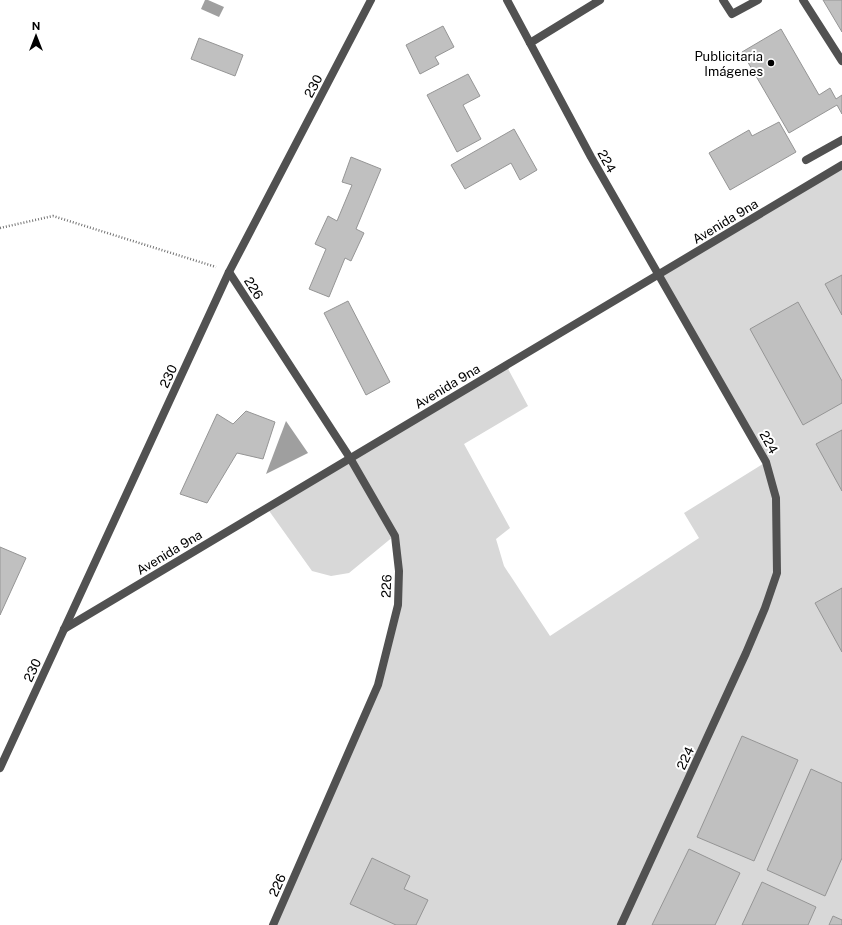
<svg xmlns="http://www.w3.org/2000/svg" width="842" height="925" viewBox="0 0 842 925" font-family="'Public Sans',sans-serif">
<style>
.green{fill:#d8d8d8}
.water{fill:#9f9f9f}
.building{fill:#c0c0c0;stroke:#959595}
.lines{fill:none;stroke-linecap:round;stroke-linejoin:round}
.path{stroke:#737373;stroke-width:2.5;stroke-dasharray:1 2;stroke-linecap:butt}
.service{stroke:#515151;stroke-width:8}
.minor{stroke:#515151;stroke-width:8}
.tertiary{stroke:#515151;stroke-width:8}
.poi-dot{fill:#000;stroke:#fff;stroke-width:1.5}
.labels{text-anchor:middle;stroke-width:4;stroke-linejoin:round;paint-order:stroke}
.poi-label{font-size:13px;fill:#000;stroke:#fff;text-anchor:end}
.street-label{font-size:13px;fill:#000;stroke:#fff}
</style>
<rect width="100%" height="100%" fill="#fff"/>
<polygon class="green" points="842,167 842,925 273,925 378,685 398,605 394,536 349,573 331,576 312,571 267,508 506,365 528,406 464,444 510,528 496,539 504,566 550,636 699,538 684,513 766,462 658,275"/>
<g class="water">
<polygon points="205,0 208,0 224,7 219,17 201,9"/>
<polygon points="286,421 308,453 266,474"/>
</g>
<g class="building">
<polygon points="823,0 842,0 842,32"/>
<polygon points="443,26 454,47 435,57 439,64 420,74 406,45"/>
<polygon points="781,29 819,95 830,88 836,99 842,95 842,114 837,105 789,133 742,52"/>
<polygon points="199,38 243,55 235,76 191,59"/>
<polygon points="468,74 480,96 463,105 481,139 457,152 427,95"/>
<polygon points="779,122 796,152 730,190 709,153 749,130 752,136"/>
<polygon points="514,129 537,170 520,180 511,163 465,189 451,165"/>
<polygon points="351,157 381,169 356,229 364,233 351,261 345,258 329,297 309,289 326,249 315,244 328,216 337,221 352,185 342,182"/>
<polygon points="842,275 842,315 825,284"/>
<polygon points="348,301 390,382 366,395 324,313"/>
<polygon points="798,302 842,381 842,403 803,425 750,329"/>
<polygon points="246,411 275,422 263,459 237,453 207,503 180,494 217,414 233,424"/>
<polygon points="842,430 842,491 816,444"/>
<polygon points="0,547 26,558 0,615"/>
<polygon points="842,588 842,652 815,603"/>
<polygon points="742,736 798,760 754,861 697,837"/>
<polygon points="811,769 842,783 842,858 825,896 767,870"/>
<polygon points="689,849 740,873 715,925 652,925"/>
<polygon points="372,858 410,876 404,889 428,900 416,925 396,925 350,904"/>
<polygon points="762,882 816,907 808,925 742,925"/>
<polygon points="833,916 842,920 842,925 829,925"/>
</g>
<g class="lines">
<polyline class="path" points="0,228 53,216 216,267"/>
<g class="service">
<polyline points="723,0 732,14 758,0"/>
<polyline points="803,0 842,61"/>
<polyline points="530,43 600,0"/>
<polyline points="806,160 842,140"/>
</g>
<g class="minor">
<polyline points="507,0 591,157 766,462 776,498 777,573 765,608 746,653 621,925"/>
<polyline points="229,272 350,458 395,536 399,571 398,605 378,685 273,925"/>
<polyline points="64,629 842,165"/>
</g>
<polyline class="tertiary" points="0,768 229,272 371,0"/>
</g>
<circle class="poi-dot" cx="771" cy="63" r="4"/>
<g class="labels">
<g class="poi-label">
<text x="763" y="61">Publicitaria<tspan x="763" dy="15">Imágenes</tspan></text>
</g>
<g class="street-label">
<text transform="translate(313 86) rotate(-62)" y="5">230</text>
<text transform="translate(607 161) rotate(61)" y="5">224</text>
<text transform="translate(725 221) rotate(-31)" y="5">Avenida 9na</text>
<text transform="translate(254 288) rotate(57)" y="5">226</text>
<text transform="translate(168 376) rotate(-65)" y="5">230</text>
<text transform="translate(447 386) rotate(-31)" y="5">Avenida 9na</text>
<text transform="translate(769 442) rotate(61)" y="5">224</text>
<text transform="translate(169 552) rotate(-31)" y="5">Avenida 9na</text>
<text transform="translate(386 586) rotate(-88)" y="5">226</text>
<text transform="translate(32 670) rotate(-65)" y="5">230</text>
<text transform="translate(685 758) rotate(-65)" y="5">224</text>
<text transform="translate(277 885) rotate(-66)" y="5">226</text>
</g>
</g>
<g transform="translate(36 36)" stroke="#ffffff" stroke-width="3" paint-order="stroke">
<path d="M0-3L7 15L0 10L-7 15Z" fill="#000000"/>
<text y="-6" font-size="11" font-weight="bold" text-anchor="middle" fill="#000000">N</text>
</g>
</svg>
